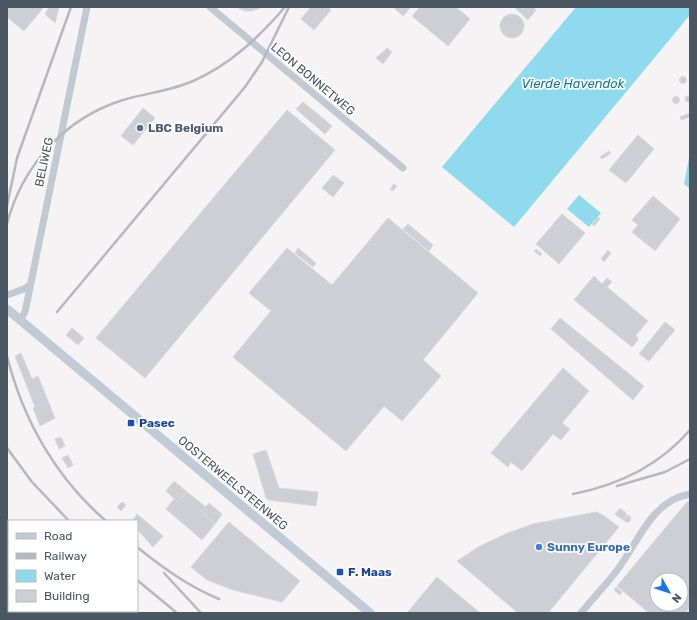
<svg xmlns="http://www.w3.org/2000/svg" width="697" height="620" viewBox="0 0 697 620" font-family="Rubik,sans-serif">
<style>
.water{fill:#90daee}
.building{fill:#cdcfd5;stroke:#d7d9de;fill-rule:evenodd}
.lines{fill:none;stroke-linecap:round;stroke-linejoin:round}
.street{stroke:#c1cad2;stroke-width:7}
.secondary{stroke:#c1cbd6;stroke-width:9}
.rail{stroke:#b5b8bd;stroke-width:2.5}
.service-dot{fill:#5c6f8a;stroke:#fff;stroke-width:1.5}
.transit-dot{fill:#1a4fb4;stroke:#fff;stroke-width:1.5}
.shop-dot{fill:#3f7fe0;stroke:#fff;stroke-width:1.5}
.labels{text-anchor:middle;stroke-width:3.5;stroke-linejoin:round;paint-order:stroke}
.street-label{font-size:12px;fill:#4a5661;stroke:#fff}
.service-label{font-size:12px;font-weight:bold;fill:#4e5e75;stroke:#fff;text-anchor:start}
.transit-label{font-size:12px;font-weight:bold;fill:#164399;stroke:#fff;text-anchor:start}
.shop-label{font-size:12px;font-weight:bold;fill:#366cbe;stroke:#fff;text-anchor:start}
.water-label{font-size:13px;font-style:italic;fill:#0c7c9b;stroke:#fff}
</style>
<rect width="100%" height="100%" fill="#f5f3f3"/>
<g class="water">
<polygon points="576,7 690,7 690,15 514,227 442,167"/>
<polygon points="690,153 690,189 684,184"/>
<polygon points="579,195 601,213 589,227 567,209"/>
</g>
<g class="building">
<polygon points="7,7 44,7 24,31 7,17"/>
<polygon points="49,7 59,7 55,23 45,14"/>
<polygon points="236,7 262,7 252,11 245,11"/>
<polygon points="311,7 328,7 331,10 314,30 301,19"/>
<polygon points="393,7 411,7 403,16"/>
<polygon points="420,7 456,7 470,19 448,46 412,16"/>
<polygon points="516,7 532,7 536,10 528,20 515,8"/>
<circle cx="512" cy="26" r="12"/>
<polygon points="387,48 392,52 383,64 376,58"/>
<circle cx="683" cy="80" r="3.5"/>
<circle cx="688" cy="99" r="3"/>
<circle cx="676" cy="100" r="3.5"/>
<polygon points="303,102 332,126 325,134 296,109"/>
<polygon points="143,108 155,118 133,145 121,136"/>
<polygon points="287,110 335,150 145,378 96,338"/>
<polygon points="690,113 690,117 681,120 680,117"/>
<polygon points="638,135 654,149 626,183 609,170"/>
<polygon points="609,151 611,153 602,159 600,157"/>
<polygon points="333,175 344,183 333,197 322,188"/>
<polygon points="394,184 397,186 393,191 390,189"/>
<polygon points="653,196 680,219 655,251 632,232 638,225 632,220"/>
<polygon points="562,214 585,233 559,264 536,244"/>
<polygon points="598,217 600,219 594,226 592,224"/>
<polygon points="388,218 478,293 423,360 441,376 402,421 384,406 346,451 233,357 271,311 249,293 287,248 332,285"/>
<polygon points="408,224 433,245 429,251 403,229"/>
<polygon points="298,248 316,263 313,267 295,253"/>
<polygon points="536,249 542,254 540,256 534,251"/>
<polygon points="608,250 611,253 604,262 601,259"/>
<polygon points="594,276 602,284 607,278 612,282 607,287 648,321 636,335 638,340 632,347 574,300"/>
<polygon points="560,318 644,386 633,400 551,329"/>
<polygon points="665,322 675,330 649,361 639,354"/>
<polygon points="72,328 84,338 78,345 66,335"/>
<polygon points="21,353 32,379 38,376 55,418 40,426 33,408 35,407 15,356"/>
<polygon points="563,368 589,391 562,423 570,429 561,440 553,434 522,471 511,462 508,467 491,453"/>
<polygon points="61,437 65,446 59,449 55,439"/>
<polygon points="266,450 279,488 318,492 316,506 269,500 266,498 253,454"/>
<polygon points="68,455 73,465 68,468 62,458"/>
<polygon points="174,481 187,492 178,502 166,491"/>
<polygon points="187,492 206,507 201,512 215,524 202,540 166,509 174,499 178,502"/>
<path d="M 690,501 L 690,607 L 685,613 L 649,613 L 617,586 L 687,502 ZM 657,580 L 681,580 L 681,604 L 657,604 Z"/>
<polygon points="122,502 126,505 121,511 117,507"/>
<polygon points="209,503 222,514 215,524 201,512"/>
<polygon points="620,508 626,513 625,518 621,519 615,514"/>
<polygon points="596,512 603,515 619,527 548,613 518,613 457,561 480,546 508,533 533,524"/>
<polygon points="137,514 163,536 153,547 137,529 137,521 132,521"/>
<polygon points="626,515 630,516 631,520 627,523 622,519 625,518"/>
<polygon points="229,522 300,581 282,602 233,590 207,580 191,567"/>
<polygon points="437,577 480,613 407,613"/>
<polygon points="7,586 9,586 9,611 110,611 110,613 7,613"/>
<polygon points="616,587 622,592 620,595 614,590"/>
</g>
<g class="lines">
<g class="street">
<polyline points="210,7 403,168"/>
<polyline points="7,295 24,289 30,285"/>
<polyline points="20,320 25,312 87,7"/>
<path d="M 581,613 C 593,598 607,584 618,569 C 639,541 652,500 690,494"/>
</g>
<polyline class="secondary" points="7,309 370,613"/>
<g class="rail">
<polyline points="7,206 17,158 71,7"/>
<path d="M 7,224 C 22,166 65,118 123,100 C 146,93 171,91 193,81 C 230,65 259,37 285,7"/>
<polyline points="57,312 245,87 262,62 289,7"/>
<path d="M 7,356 C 23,420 56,478 106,521"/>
<polyline points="7,448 32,482 69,521"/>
<polyline points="617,486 665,472 690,459"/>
<path d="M 573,494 C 619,485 659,466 690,430"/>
<path d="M 137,547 C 163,568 188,586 219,599"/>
<polyline points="164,573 201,613"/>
<polyline points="137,580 177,613"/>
</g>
</g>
<circle class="service-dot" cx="140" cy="128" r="4"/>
<g class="transit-dot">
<rect x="127" y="419" width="8" height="8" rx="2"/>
<rect x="336" y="568" width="8" height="8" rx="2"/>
</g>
<circle class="shop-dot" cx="539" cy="547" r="4"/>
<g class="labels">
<g class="street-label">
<text transform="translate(313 79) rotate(40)" y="4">LEON BONNETWEG</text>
<text transform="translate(44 162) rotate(-78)" y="4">BELIWEG</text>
<text transform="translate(233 483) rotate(40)" y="4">OOSTERWEELSTEENWEG</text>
</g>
<g class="service-label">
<text x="148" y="132">LBC Belgium</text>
</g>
<g class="transit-label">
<text x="139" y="427">Pasec</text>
<text x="348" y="576">F. Maas</text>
</g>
<g class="shop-label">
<text x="547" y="551">Sunny Europe</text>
</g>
<g class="water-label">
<text x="573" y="88">Vierde Havendok</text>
</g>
</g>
<rect width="697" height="620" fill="none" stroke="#4a5661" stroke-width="16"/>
<rect x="8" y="520" width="130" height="92" fill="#ffffff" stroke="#b7bbc0"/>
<rect x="16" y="533" width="20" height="6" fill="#c1cbd6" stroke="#b7bbc0"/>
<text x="44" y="540" font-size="12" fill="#4a5661">Road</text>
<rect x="16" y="553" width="20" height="6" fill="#b5b8bd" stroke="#b7bbc0"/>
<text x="44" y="560" font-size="12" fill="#4a5661">Railway</text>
<rect x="16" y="570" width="20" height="12" fill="#90daee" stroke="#b7bbc0"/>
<text x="44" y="580" font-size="12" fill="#4a5661">Water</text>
<rect x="16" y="590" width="20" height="12" fill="#cdcfd5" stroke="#b7bbc0"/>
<text x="44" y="600" font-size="12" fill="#4a5661">Building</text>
<g transform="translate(669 592) rotate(129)"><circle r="19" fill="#ffffff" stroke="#b7bbc0"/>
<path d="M0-3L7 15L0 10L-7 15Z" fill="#1a73e8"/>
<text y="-6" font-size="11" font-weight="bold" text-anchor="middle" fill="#4a5661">N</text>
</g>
</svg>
